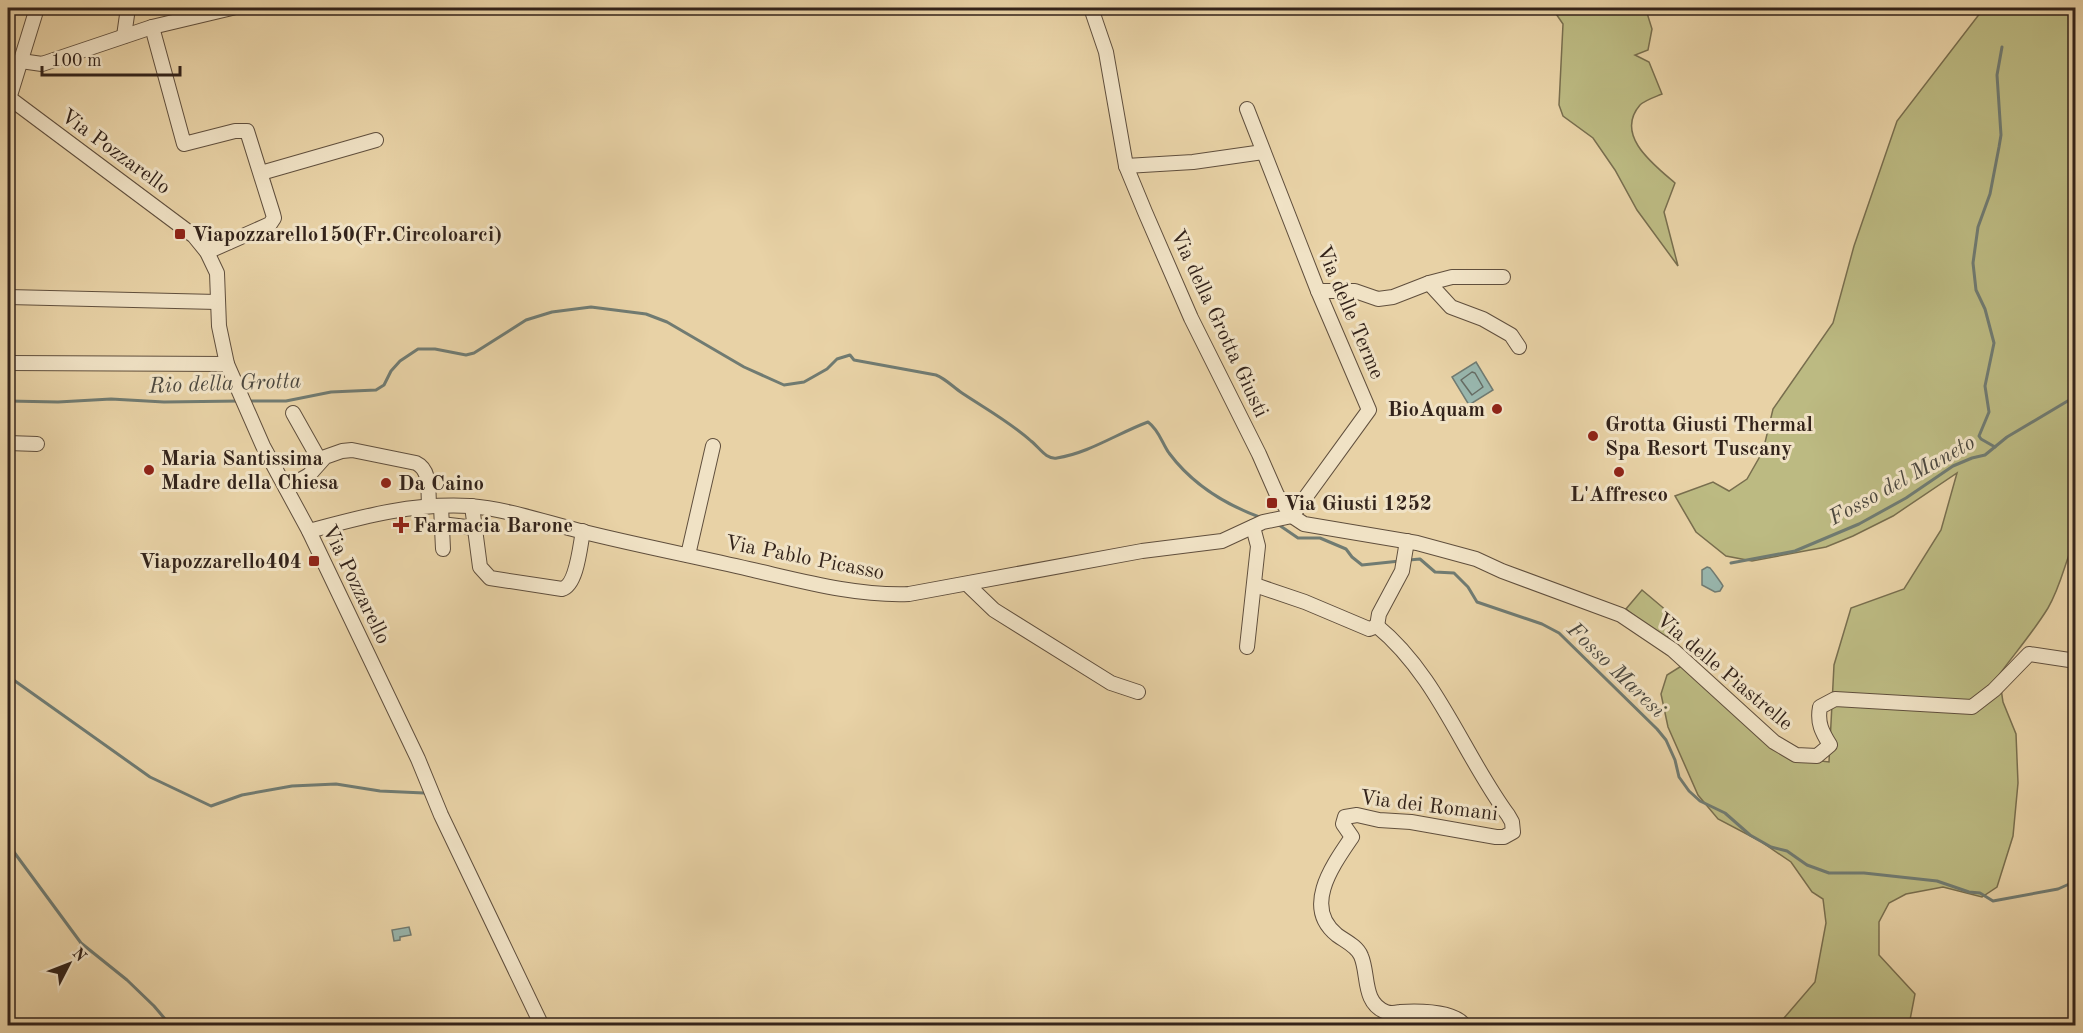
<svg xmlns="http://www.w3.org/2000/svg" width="2083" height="1033" viewBox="0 0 2083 1033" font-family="'Old Standard TT',serif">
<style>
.green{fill:#bcba82;stroke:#786e4e;stroke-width:1.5}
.water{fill:#98b6ad;stroke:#707b72;stroke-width:1.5}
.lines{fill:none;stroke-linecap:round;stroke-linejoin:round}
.shore{stroke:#666c64;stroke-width:1.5}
.stream{stroke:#707b72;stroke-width:3}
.minor-casing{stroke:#604f3d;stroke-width:16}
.minor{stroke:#f0e2c5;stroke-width:14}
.poi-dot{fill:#8f2418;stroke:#f0e2c5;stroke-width:2}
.labels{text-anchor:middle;stroke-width:6;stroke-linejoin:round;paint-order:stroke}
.street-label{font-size:21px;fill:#33231a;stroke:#f0e2c5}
.poi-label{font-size:21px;font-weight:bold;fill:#33231a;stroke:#f0e2c5;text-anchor:start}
.water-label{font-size:22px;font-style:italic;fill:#4c483f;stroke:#f0e2c5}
</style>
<rect width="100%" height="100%" fill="#e8d2a6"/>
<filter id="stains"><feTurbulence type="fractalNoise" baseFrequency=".00333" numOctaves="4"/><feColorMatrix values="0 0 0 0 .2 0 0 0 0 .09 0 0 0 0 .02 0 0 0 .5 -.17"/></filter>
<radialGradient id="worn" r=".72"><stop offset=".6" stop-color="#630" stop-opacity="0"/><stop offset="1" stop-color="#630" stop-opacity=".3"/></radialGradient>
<g class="green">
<path d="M 1552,8 L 1648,8 L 1647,13 L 1652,29 L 1648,50 L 1635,55 L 1649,62 L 1662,94 C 1655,97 1645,100 1640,105 C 1614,135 1654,165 1675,183 L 1664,212 L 1678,266 L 1637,210 L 1615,170 L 1593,138 L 1563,116 L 1559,105 L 1563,24 Z"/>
<path d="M 1984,8 L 2075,8 L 2075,539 C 2065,562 2061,586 2048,608 C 2034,631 2015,653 1999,675 L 2003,702 L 2016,734 L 2018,783 L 2013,836 L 1997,887 L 1982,897 L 1943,887 L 1906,894 L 1889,903 L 1879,922 L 1879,955 L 1915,994 L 1909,1025 L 1778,1025 L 1815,982 L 1826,923 L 1823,899 L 1812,892 L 1791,862 L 1760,841 L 1718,819 L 1698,795 L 1668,727 L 1661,694 L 1667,675 L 1683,665 L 1768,745 L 1795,758 L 1829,762 L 1834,665 L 1851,608 L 1904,589 L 1941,530 L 1957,473 L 1893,516 L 1853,536 L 1826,547 L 1752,561 L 1726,556 L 1696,532 L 1675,496 L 1713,482 L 1729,491 L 1747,479 L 1763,451 L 1773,409 L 1833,323 L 1854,246 L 1897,121 Z"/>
<polygon points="1642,590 1680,622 1664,641 1626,609"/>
</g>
<g class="water">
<polygon points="1476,362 1493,390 1469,405 1452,377"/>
<path d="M 1707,567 L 1710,568 C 1712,570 1722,584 1723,586 L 1720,591 L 1715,592 L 1702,585 L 1702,570 Z"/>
<polygon points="409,927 411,935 400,937 400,940 394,941 392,930"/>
</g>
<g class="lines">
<polygon class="shore" points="1472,372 1475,373 1483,387 1472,395 1461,380"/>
<g class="stream">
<polyline points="8,401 58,402 111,399 164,402 240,401"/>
<path d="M 249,401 L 286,401 L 331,392 L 376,390 L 384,385 L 391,371 L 400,361 L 418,349 L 435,349 L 466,355 L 474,353 L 526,320 L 552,312 L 591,307 L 646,314 L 667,322 L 744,367 L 784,385 L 804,382 L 827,369 L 837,359 L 850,355 L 854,360 L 936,375 C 946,379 953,387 962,393 C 986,409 1010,422 1031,441 C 1039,447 1046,460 1057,458 C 1089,453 1118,433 1148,422 C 1159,430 1162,443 1169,453 C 1192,484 1226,505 1262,518"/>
<polyline points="1995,447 1981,439 1979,436 1989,412 1985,386 1994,343 1985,309 1976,290 1973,263 1978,227 1990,194 1999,147 2001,135 1997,75 2002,47"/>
<polyline points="1279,525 1298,538 1320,538 1346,549 1352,557 1362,565 1400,561"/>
<polyline points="1409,560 1420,559 1435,572 1454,573 1468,587 1477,602 1542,624 1559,633 1657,729 1666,740 1675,760 1679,777 1689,791 1700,801 1725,813 1750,835 1771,847 1787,851 1807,865 1829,873 1864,873 1937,881 1969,892 1980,893 1993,901 2058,889 2076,881"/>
<polyline points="1731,563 1795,551 1859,524 1906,498 1953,466 1972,458 1985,455 2007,437 2076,396"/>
<polyline points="8,676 150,777 211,806 242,795 292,786 336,784 380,791 424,793"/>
<polyline points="8,844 81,943 127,980 154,1006 171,1026"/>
</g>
<g class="minor-casing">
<g id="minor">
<path d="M 1091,8 L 1106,52 L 1126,166 L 1145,212 L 1191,318 L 1259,454 L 1277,495 L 1292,516 L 1304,524 L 1417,543 L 1476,559 L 1502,571 L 1621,615 L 1673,650 L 1774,742 L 1796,755 L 1817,756 L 1830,745 C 1822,732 1817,723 1820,707 L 1835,699 L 1972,707 L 1994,690 L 2029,654 L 2076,661"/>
<polyline points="152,27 184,144 235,131 247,131 273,214 274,218 270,224 207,252"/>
<polyline points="124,36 128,8"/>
<polyline points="21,61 42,64 152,27 232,8"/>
<polyline points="8,97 194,236 207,252 217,273 219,326 227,364 263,446 309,531 418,759 441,815 542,1026"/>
<polyline points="8,102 37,8"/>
<polyline points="1247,109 1318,291 1369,410 1292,516"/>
<polyline points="1126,166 1193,162 1263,152"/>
<polyline points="261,173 376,140"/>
<polyline points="1429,283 1451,307 1483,319 1511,335 1519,347"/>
<polyline points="1318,291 1355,291 1378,299 1393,297 1429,283 1452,277 1503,277"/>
<polyline points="8,297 217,302"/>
<polyline points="8,363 227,364"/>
<polyline points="293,413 320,461"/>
<polyline points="8,443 37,444"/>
<path d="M 286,488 L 309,475 L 325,457 L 342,451 L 352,450 L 416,463 C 431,470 428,491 429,506"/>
<polyline points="441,506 443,549"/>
<path d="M 472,506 L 480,567 L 490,578 L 562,589 C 577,585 580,546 583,531"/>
<polyline points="441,524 475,528"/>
<path d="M 309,531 C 365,516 411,503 470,506 C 507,509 544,522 580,531 C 636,545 693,556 749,569 C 802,581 855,596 909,594 L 1142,551 L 1222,541 L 1263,522 L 1292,516"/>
<polyline points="688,555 713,446"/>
<polyline points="967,584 994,610 1111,683 1138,692"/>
<polyline points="1255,585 1305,602 1369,629 1377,626"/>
<path d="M 1377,626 C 1437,675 1463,754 1508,815 L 1512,822 L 1513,832 L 1504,837 L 1496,837 L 1411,822 L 1379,820 L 1357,815 L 1345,817 L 1343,824 L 1352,837 C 1333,865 1302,907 1337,935 C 1345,941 1357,946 1361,956 C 1369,974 1362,1003 1386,1012 C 1391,1014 1395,1013 1400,1012 C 1418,1011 1454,1011 1465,1026"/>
<polyline points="1377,626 1379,614 1402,571 1407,541"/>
<polyline points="1247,647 1258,546 1253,527"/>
</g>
</g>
<use href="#minor" class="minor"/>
</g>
<g class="poi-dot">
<rect x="174" y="228" width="12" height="12" rx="3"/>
<circle cx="1497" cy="409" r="6"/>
<circle cx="1593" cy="436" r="6"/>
<circle cx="149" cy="470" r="6"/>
<circle cx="1619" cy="472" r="6"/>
<circle cx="386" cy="483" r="6"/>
<rect x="1266" y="497" width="12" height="12" rx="3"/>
<path d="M398 516h6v6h6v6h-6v6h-6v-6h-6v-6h6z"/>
<rect x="308" y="555" width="12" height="12" rx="3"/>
</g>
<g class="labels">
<g class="street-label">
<text transform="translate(116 151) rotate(36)" y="7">Via Pozzarello</text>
<text transform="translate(1351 312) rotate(67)" y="7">Via delle Terme</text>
<text transform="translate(1220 323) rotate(65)" y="7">Via della Grotta Giusti</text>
<text transform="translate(805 557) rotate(11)" y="7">Via Pablo Picasso</text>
<text transform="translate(357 584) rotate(64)" y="7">Via Pozzarello</text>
<text transform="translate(1725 671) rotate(40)" y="7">Via delle Piastrelle</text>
<text transform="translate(1429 805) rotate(7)" y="7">Via dei Romani</text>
</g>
<g class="poi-label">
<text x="192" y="241">Viapozzarello150(Fr.Circoloarci)</text>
<text x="1485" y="416" text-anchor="end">BioAquam</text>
<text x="1605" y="431">Grotta Giusti Thermal<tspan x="1605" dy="24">Spa Resort Tuscany</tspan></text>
<text x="161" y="465">Maria Santissima<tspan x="161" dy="24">Madre della Chiesa</tspan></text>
<text x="398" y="490">Da Caino</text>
<text x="1619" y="501" text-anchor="middle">L'Affresco</text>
<text x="1284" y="510">Via Giusti 1252</text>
<text x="413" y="532">Farmacia Barone</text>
<text x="302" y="568" text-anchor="end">Viapozzarello404</text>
</g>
<g class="water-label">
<text transform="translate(225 382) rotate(-2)" y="8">Rio della Grotta</text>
<text transform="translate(1901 479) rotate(-29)" y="8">Fosso del Maneto</text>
<text transform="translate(1617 669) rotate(44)" y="8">Fosso Maresi</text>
</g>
</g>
<rect width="2083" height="1033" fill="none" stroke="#e8d2a6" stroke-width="30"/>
<rect x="9" y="9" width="2065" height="1015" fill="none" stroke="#33231a" stroke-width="3"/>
<rect x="15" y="15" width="2053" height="1003" fill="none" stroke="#33231a" stroke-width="1.5"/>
<g transform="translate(69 964) rotate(48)" stroke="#f0e2c5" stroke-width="4.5" paint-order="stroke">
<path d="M0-4.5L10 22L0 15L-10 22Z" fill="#33231a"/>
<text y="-9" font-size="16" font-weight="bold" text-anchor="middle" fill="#33231a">N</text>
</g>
<path d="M42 66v9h138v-9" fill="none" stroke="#33231a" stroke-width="3"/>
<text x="51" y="66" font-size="18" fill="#33231a" stroke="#f0e2c5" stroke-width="4.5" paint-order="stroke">100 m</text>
<rect width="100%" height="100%" filter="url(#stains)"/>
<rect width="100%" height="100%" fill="url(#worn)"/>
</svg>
